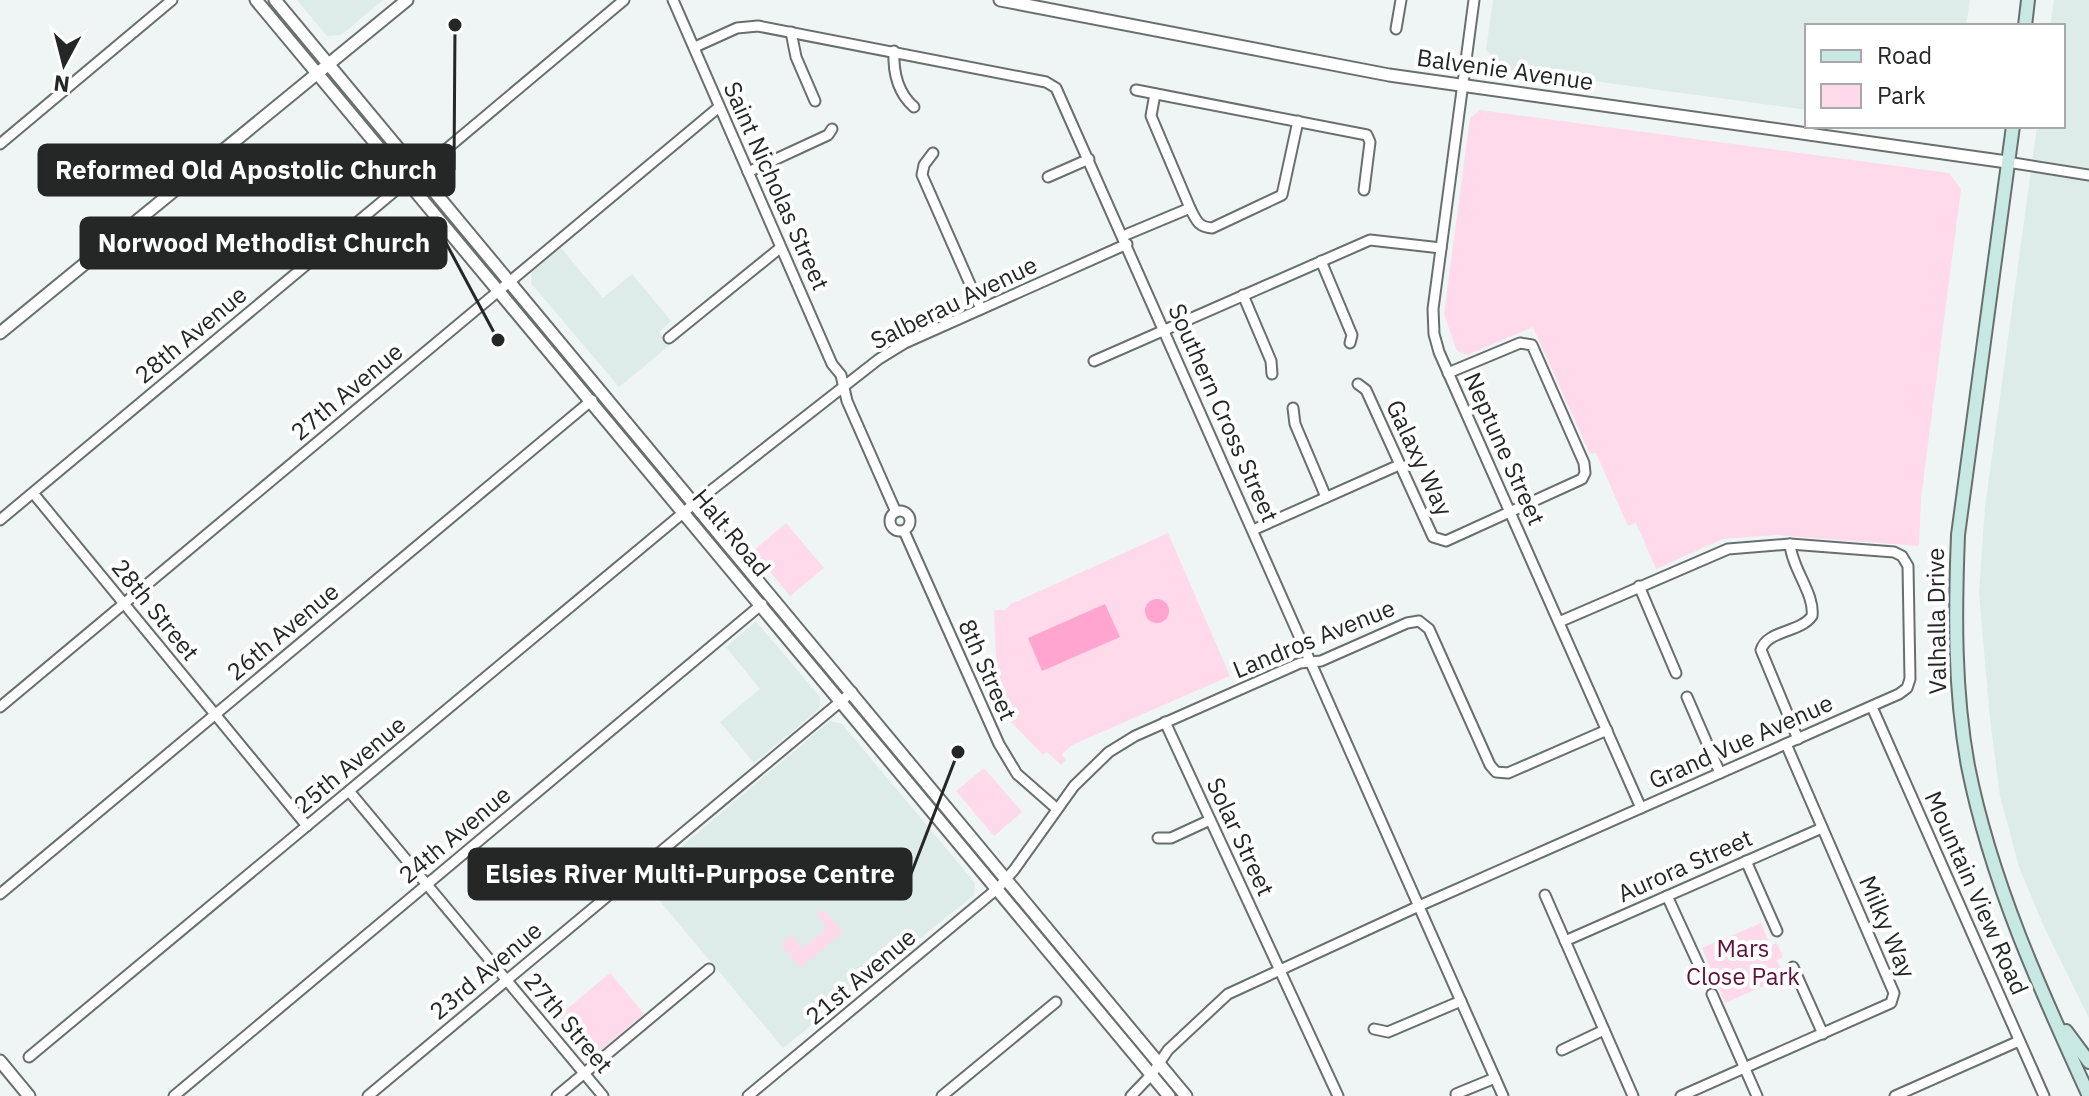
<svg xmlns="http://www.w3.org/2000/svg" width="2089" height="1096" viewBox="0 0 2089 1096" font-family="'IBM Plex Sans',sans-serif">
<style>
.built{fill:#ddece9}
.green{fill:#fedaea}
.water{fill:#ffa5cf}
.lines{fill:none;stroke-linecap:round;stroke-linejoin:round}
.minor-casing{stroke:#696f6e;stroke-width:13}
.tertiary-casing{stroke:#696f6e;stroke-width:15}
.secondary-casing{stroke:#696f6e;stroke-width:16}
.minor{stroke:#fff;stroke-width:9}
.tertiary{stroke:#fff;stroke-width:11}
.secondary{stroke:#c8e8e4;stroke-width:12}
.labels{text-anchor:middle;stroke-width:8;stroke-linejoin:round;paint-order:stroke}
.street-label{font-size:24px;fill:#242726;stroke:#fff}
.park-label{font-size:24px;fill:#5f123e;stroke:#fff}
.leader{fill:none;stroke:#242726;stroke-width:3}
.callout-dot{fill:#242726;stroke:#fff;stroke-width:3}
.callout{fill:#242726;stroke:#242726;stroke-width:3}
.callout-label{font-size:26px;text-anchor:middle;font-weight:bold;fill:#fff}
</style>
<rect width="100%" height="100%" fill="#eff5f4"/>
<g class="built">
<polygon points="297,0 383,0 341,35 327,36"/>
<polygon points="1493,0 1970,0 1966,26 1807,26 1807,110 1503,69 1486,50"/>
<polygon points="2054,0 2089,0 2089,1018 2045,929 2019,867 2000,796 1990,719 1979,593 1985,507 2037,126 2063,126 2063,26 2050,26"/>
<polygon points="561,248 603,298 632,274 671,321 659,332 670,345 619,387 531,283 532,272"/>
<polygon points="756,621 820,697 819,709 754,763 720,722 760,689 726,647"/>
<polygon points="830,721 842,724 975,883 974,895 783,1048 648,887 645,877"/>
</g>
<g class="green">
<polygon points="1480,110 1949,173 1961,189 1921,498 1919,546 1776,535 1723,539 1656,569 1636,523 1628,526 1596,453 1590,454 1533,327 1467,355 1457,351 1444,314 1470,118"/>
<polygon points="786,523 824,568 790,596 753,551"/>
<polygon points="1168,533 1230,676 1072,745 1062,754 1066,760 1061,765 1047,752 1043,755 1001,712 995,714 989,701 994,698 992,659 996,658 994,610 1005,610 1011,604"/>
<polygon points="984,768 1022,812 994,836 956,791"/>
<polygon points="823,909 843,932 800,968 781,944 791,935 802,948 827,928 816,914"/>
<polygon points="1761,923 1770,945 1777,943 1783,957 1777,960 1784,977 1725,1003 1702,948"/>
<polygon points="610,973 644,1014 592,1057 584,1055 555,1019"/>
</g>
<g class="water">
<circle cx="1157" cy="611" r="12"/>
<polygon points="1105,604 1120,637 1042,671 1028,638"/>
</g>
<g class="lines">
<g class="minor-casing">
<g id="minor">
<polyline points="673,0 832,364 841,375 847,401 896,512"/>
<polyline points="1474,0 1433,309 1434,334 1439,352 1641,808"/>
<polyline points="1396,29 1401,0"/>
<polyline points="791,32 796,57 815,101"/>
<polyline points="695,47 737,28 758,26 1046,82 1056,88 1503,1096"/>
<path d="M 894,51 C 893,72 898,93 914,107"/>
<polyline points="1136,90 1367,135 1370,142 1364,190"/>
<polyline points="0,144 172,0"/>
<polyline points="933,153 924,165 922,175 981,309"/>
<polyline points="2007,162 2089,175"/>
<polyline points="419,172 624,0"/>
<polyline points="748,172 828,135 832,129"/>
<polyline points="1048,177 1089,159"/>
<path d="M 1190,208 C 1196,220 1198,227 1212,228 L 1282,195 L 1298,121"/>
<polyline points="1123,236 1190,208 1151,116 1155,94"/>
<polyline points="1321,261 1352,335 1350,343"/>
<polyline points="1243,295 1271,361 1272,374"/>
<polyline points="669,338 780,248"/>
<polyline points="1094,361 1370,240 1441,248"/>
<polyline points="1358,384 1366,390 1433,537 1446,541 1582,479 1585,473 1584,463 1532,345 1520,343 1448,373"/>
<polyline points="1293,408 1295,424 1326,497"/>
<polyline points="33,493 307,826"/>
<circle cx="900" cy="521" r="10"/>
<polyline points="0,520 408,180"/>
<polyline points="1253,530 1399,465"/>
<polyline points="904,531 999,744 1017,774 1057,809"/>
<path d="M 1790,544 C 1792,569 1815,594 1812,616 C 1800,633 1767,630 1761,650 L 1798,739"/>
<polyline points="1639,586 1676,673"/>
<polyline points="1687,697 1720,773"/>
<polyline points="0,707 719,107"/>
<polyline points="1872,707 2044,1096"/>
<polyline points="1165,722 1338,1096"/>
<polyline points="349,791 603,1096"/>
<polyline points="1158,838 1171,838 1210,820"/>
<polyline points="1746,861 1777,931"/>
<polyline points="0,894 592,400"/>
<polyline points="1545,895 1633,1096"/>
<polyline points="1667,896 1702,972"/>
<polyline points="1565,941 1822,828"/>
<polyline points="1793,967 1823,1034"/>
<polyline points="1712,994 1757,1096"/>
<polyline points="1374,1029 1388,1032 1461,1001"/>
<polyline points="1562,1050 1604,1030"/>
<polyline points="29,1057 695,503 879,359 905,343 1127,244"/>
<polyline points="1456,1094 1495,1078"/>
<polyline points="174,1096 762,604"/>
<polyline points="368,1096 852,692"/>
<polyline points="557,1096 709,969"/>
<polyline points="748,1096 998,888 1014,870 1074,786 1109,752 1135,736 1300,663 1321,661 1407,623 1419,621 1429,629 1490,765 1496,772 1508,773 1607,730"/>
<polyline points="942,1096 1056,1002"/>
<polyline points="1131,1096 1152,1074 1168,1050 1228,994 1419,906 1899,694 1907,688 1910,679 1908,566 1902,556 1894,552 1790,544 1728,549 1559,622"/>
<polyline points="1681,1096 1891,1003 1894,993 1786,744"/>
<polyline points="1895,1096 2019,1041"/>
</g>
</g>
<g class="tertiary-casing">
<g id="tertiary">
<polyline points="256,0 1169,1096"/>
<polyline points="275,0 1186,1096"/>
<polyline points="1000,0 1389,75 2007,162"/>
<polyline points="0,333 407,0"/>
<polyline points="0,1061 29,1096"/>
</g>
</g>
<g class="secondary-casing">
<g id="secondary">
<polyline points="2025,26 2028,0"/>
<path d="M 2013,126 L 1958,535 C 1955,612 1954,690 1968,766 C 1991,882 2040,989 2089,1096"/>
<polyline points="2066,1031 2089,1062"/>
</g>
</g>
<use href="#minor" class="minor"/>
<use href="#tertiary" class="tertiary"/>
<use href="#secondary" class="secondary"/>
</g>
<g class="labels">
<g class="street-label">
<text transform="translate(1505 70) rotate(8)" y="8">Balvenie Avenue</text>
<text transform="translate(776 186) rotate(66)" y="8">Saint Nicholas Street</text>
<text transform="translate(954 303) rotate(-26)" y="8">Salberau Avenue</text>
<text transform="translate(191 335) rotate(-40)" y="8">28th Avenue</text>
<text transform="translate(347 392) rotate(-40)" y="8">27th Avenue</text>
<text transform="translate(1223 413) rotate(66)" y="8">Southern Cross Street</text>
<text transform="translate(1504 449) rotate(66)" y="8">Neptune Street</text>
<text transform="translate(1419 458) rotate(65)" y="8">Galaxy Way</text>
<text transform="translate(731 533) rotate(50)" y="8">Halt Road</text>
<text transform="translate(155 610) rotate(51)" y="8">28th Street</text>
<text transform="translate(1937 621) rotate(-91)" y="8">Valhalla Drive</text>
<text transform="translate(283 632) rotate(-40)" y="8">26th Avenue</text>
<text transform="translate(1314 639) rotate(-22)" y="8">Landros Avenue</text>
<text transform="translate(987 670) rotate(66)" y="8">8th Street</text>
<text transform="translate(1741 742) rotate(-24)" y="8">Grand Vue Avenue</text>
<text transform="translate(350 765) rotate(-40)" y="8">25th Avenue</text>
<text transform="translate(455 835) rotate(-40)" y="8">24th Avenue</text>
<text transform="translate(1240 837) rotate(65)" y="8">Solar Street</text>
<text transform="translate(1685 866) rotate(-24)" y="8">Aurora Street</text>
<text transform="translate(1976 893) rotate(66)" y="8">Mountain View Road</text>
<text transform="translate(1887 927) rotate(67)" y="8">Milky Way</text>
<text transform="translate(486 971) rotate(-40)" y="8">23rd Avenue</text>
<text transform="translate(861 977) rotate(-40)" y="8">21st Avenue</text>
<text transform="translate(568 1023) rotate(50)" y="8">27th Street</text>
</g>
<g class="park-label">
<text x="1743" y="957">Mars<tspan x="1743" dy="28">Close Park</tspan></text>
</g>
</g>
<path class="leader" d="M455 25L454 170M498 340L446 243M958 752L911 874"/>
<g class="callout-dot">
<circle cx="455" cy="25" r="8"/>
<circle cx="498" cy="340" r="8"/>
<circle cx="958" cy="752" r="8"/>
</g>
<g class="callout">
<rect x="39" y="145" width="415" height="50" rx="8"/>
<rect x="81" y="218" width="365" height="50" rx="8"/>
<rect x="469" y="849" width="442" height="50" rx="8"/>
</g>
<g class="callout-label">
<text x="246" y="179">Reformed Old Apostolic Church</text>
<text x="264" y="252">Norwood Methodist Church</text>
<text x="690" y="883">Elsies River Multi-Purpose Centre</text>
</g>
<rect x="1805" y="24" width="260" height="104" fill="#ffffff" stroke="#a7a9a8" stroke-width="2"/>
<rect x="1821" y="50" width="40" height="12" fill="#c8e8e4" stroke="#a7a9a8" stroke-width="2"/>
<text x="1877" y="64" font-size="24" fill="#242726">Road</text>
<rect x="1821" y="84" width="40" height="24" fill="#fedaea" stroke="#a7a9a8" stroke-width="2"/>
<text x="1877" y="104" font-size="24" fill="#242726">Park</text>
<g transform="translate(64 64) rotate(187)" stroke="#ffffff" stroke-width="6" paint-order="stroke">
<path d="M0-6L14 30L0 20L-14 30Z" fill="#242726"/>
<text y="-12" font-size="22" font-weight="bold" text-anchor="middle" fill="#242726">N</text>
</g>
</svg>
